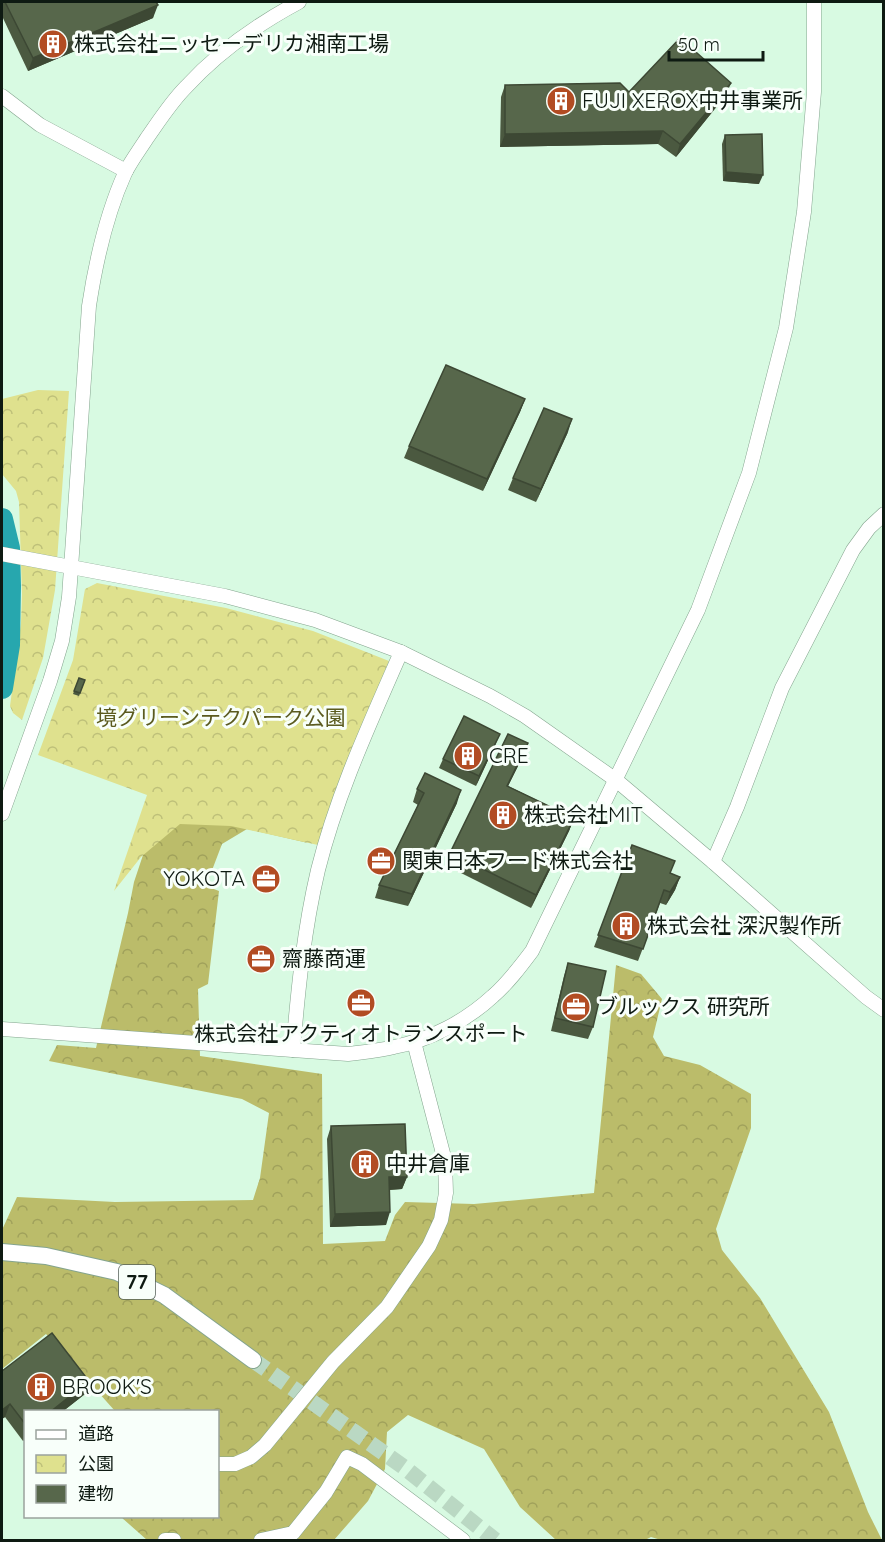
<svg xmlns="http://www.w3.org/2000/svg" width="885" height="1542" viewBox="0 0 885 1542" font-family="Quicksand,'Noto Sans JP',sans-serif">
<style>
.forest{fill:url(#forest-crowns)}
.park{fill:url(#park-crowns)}
.lines{fill:none;stroke-linecap:round;stroke-linejoin:round}
.river{stroke:#27a7ae;stroke-width:22}
.major-tunnel{stroke:#bad8c3;stroke-width:16;stroke-dasharray:16 8;stroke-linecap:butt}
.minor-casing{stroke:#84a48e;stroke-width:15}
.major-casing{stroke:#84a48e;stroke-width:18}
.minor{stroke:#fff;stroke-width:14}
.major{stroke:#fff;stroke-width:16}
.wall{fill:#4b5940}
.shaded-wall{fill:#3d4834}
.building{fill:#57674b;stroke:#3d4834;stroke-width:1.5}
.labels{text-anchor:middle;stroke-width:6;stroke-linejoin:round;paint-order:stroke}
.shield{fill:#f8fffa;stroke:#545f58;stroke-width:1.5}
.shield-label{font-size:20px;font-weight:bold;fill:#0e1a12}
.poi-label{font-size:21px;fill:#0e1a12;stroke:#f8fffa;text-anchor:start}
.park-label{font-size:21px;fill:#5b5b1f;stroke:#f8fffa}
</style>
<defs>
<pattern id="forest-crowns" width="20" height="18" patternUnits="userSpaceOnUse" patternTransform="scale(1.5)"><rect width="20" height="18" fill="#bbbc6a"/><path d="M2 6a3 3 0 1 1 6 0M12 15a3 3 0 1 1 6 0" fill="none" stroke="#a0a15b"/></pattern>
<pattern id="park-crowns" width="20" height="18" patternUnits="userSpaceOnUse" patternTransform="scale(1.5)"><rect width="20" height="18" fill="#dfe18e"/><path d="M2 6a3 3 0 1 1 6 0M12 15a3 3 0 1 1 6 0" fill="none" stroke="#bec079"/></pattern>
</defs>
<rect width="100%" height="100%" fill="#d8fae2"/>
<polygon class="forest" points="194,796 308,843 247,829 222,844 206,886 219,891 208,984 198,989 200,1056 322,1074 323,1244 385,1241 395,1215 405,1202 474,1204 594,1193 616,965 641,974 662,999 653,1037 664,1056 700,1065 751,1094 751,1128 716,1229 722,1250 760,1298 829,1412 868,1512 882,1540 661,1540 651,1537 645,1540 556,1540 520,1507 484,1449 408,1415 387,1432 385,1469 368,1501 334,1540 147,1540 121,1517 218,1516 218,1412 115,1411 46,1334 2,1369 2,1230 17,1197 115,1202 253,1200 260,1178 269,1113 242,1099 49,1061 57,1045 96,1048 128,913 134,882 156,816"/>
<g class="park">
<polygon points="38,390 69,391 55,590 43,658 22,720 13,713 10,706 21,623 22,594 19,502 16,491 2,474 2,399"/>
<polygon points="97,583 226,608 313,631 389,661 339,781 318,845 231,826 180,824 141,857 114,891 147,795 38,755 73,660 85,589"/>
</g>
<g class="lines">
<polyline class="river" points="2,519 9,548 10,586 9,645 2,688"/>
<polyline class="major-tunnel" points="253,1360 405,1468 495,1540"/>
<g class="minor-casing">
<g id="minor">
<polyline points="2,96 40,125 126,171"/>
<polyline points="2,554 225,596 315,620 401,652 490,696 525,716 616,780 713,862 866,997 884,1010"/>
<path d="M 2,814 L 50,681 L 62,641 L 69,597 L 89,306 C 96,260 106,215 125,173 C 131,161 140,149 147,138 C 159,121 171,102 186,87 C 218,52 258,24 299,2"/>
<polyline points="713,862 737,807 782,688 853,550 869,528 884,514"/>
<path d="M 2,1029 L 348,1054 C 364,1052 379,1051 394,1047 C 430,1040 466,1021 493,996 C 508,983 520,967 532,951 L 698,610 L 749,473 L 786,328 L 804,212 L 814,92 L 814,2"/>
<path d="M 293,1050 C 298,990 304,929 318,870 C 337,794 370,723 401,652"/>
<polyline points="218,1464 235,1464 251,1457 265,1445 333,1362 387,1307 429,1246 441,1220 446,1193 445,1161 414,1042"/>
<polyline points="165,1540 174,1540"/>
<polyline points="261,1540 293,1533 326,1492 347,1457 362,1464 463,1540"/>
</g>
</g>
<g class="major-casing">
<polyline id="major" points="2,1252 46,1256 117,1272 164,1295 253,1360"/>
</g>
<use href="#minor" class="minor"/>
<use href="#major" class="major"/>
</g>
<g class="wall">
<polygon points="2,2 156,2 153,18 28,71 2,16"/>
<polygon points="505,85 629,92 726,95 676,157 658,144 500,147 501,97"/>
<polygon points="725,135 759,184 723,181 722,144"/>
<polygon points="525,399 520,412 483,491 404,458 409,446"/>
<polygon points="568,432 536,502 508,490 513,478"/>
<polygon points="79,678 85,680 79,696 73,694"/>
<polygon points="496,743 476,786 439,768 443,759"/>
<polygon points="523,756 508,786 574,818 569,831 531,908 445,865 450,853"/>
<polygon points="417,789 457,803 408,906 375,898 379,885 418,805 413,802"/>
<polygon points="632,845 670,873 680,877 675,890 666,905 660,903 638,961 594,947"/>
<polygon points="568,963 593,1027 588,1039 551,1031 564,976"/>
<polygon points="331,1126 407,1177 402,1189 390,1190 386,1225 330,1227 327,1139"/>
<polygon points="2,1371 89,1381 85,1394 62,1412 26,1412 26,1439 23,1441 5,1417 2,1419"/>
</g>
<g class="shaded-wall">
<polygon points="158,5 153,18 28,71 33,58"/>
<polygon points="731,83 726,95 676,157 680,144"/>
<polygon points="663,131 658,144 500,147 505,134"/>
<polygon points="726,172 763,175 759,184 723,181"/>
<polygon points="525,399 520,412 483,491 487,479"/>
<polygon points="572,419 568,432 536,502 541,489"/>
<polygon points="500,734 496,743 476,786 479,776"/>
<polygon points="528,743 523,756 502,798 507,786"/>
<polygon points="461,790 457,803 408,906 412,894"/>
<polygon points="574,818 569,831 531,908 536,895"/>
<polygon points="680,877 675,890 666,905 670,892"/>
<polygon points="389,1177 407,1177 402,1189 385,1190"/>
<polygon points="390,1212 386,1225 330,1227 335,1214"/>
<polygon points="89,1381 85,1394 62,1412 50,1412"/>
<polygon points="10,1404 5,1417 2,1419 2,1410"/>
</g>
<g class="building">
<polygon points="5,2 156,2 158,5 33,58"/>
<polygon points="680,38 731,83 680,144 663,131 505,134 505,85 620,83 629,92"/>
<polygon points="762,134 763,175 726,172 725,135"/>
<polygon points="446,365 525,399 487,479 409,446"/>
<polygon points="544,408 572,419 541,489 513,478"/>
<polygon points="79,678 85,680 80,693 74,691"/>
<polygon points="464,716 500,734 479,776 443,759"/>
<polygon points="508,734 528,743 507,786 574,818 536,895 450,853"/>
<polygon points="425,773 461,790 412,894 379,885 424,793 417,789"/>
<polygon points="632,845 675,861 670,873 680,877 670,892 664,890 643,949 598,935"/>
<polygon points="568,963 606,971 593,1027 555,1018"/>
<polygon points="405,1124 407,1177 389,1177 390,1212 335,1214 331,1126"/>
<polygon points="52,1333 89,1381 50,1412 26,1412 26,1425 10,1404 2,1410 2,1371"/>
</g>
<defs>
<g id="building-disc" transform="scale(1.5)"><circle r="9.5" fill="#b24c23" stroke="#f8fffa"/><path d="M-4-6H4V6H1V3H-1V6H-4ZM-2.5-4.3h1.7v1.8h-1.7ZM.8-4.3h1.7v1.8H.8ZM-2.5-1h1.7V.8h-1.7ZM.8-1h1.7V.8H.8Z" fill="#fff"/></g>
<g id="office-disc" transform="scale(1.5)"><circle r="9.5" fill="#b24c23" stroke="#f8fffa"/><path d="M-6-3h4V-5.5h4V-3h4V5H-6ZM-1-4.5V-3h2v-1.5ZM-6 0V1H6V0Z" fill="#fff"/></g>
</defs>
<g fill-rule="evenodd">
<use href="#building-disc" x="53" y="44"/>
<use href="#building-disc" x="561" y="101"/>
<use href="#building-disc" x="468" y="756"/>
<use href="#building-disc" x="503" y="815"/>
<use href="#office-disc" x="381" y="861"/>
<use href="#office-disc" x="266" y="879"/>
<use href="#building-disc" x="626" y="926"/>
<use href="#office-disc" x="261" y="959"/>
<use href="#office-disc" x="361" y="1003"/>
<use href="#office-disc" x="576" y="1007"/>
<use href="#building-disc" x="365" y="1164"/>
<use href="#building-disc" x="41" y="1387"/>
</g>
<g class="labels">
<rect class="shield" x="119" y="1265" width="36" height="34" rx="4.5"/>
<g class="shield-label">
<text x="137" y="1289">77</text>
</g>
<g class="poi-label">
<text x="74" y="51">株式会社ニッセーデリカ湘南工場</text>
<text x="582" y="108">FUJI XEROX中井事業所</text>
<text x="489" y="763">CRE</text>
<text x="524" y="822">株式会社MIT</text>
<text x="402" y="868">関東日本フード株式会社</text>
<text x="245" y="886" text-anchor="end">YOKOTA</text>
<text x="647" y="933">株式会社 深沢製作所</text>
<text x="282" y="966">齋藤商運</text>
<text x="597" y="1014">ブルックス 研究所</text>
<text x="361" y="1041" text-anchor="middle">株式会社アクティオトランスポート</text>
<text x="386" y="1171">中井倉庫</text>
<text x="62" y="1394">BROOK'S</text>
</g>
<g class="park-label">
<text x="221" y="725">境グリーンテクパーク公園</text>
</g>
</g>
<rect width="885" height="1542" fill="none" stroke="#0e1a12" stroke-width="6"/>
<rect x="24" y="1410" width="195" height="108" fill="#f8fffa" stroke="#9aa39d" stroke-width="1.5"/>
<rect x="36" y="1430" width="30" height="9" fill="#ffffff" stroke="#9aa39d" stroke-width="1.5"/>
<text x="78" y="1440" font-size="18" fill="#0e1a12">道路</text>
<rect x="36" y="1455" width="30" height="18" fill="url(#park-crowns)" stroke="#9aa39d" stroke-width="1.5"/>
<text x="78" y="1470" font-size="18" fill="#0e1a12">公園</text>
<rect x="36" y="1485" width="30" height="18" fill="#57674b" stroke="#9aa39d" stroke-width="1.5"/>
<text x="78" y="1500" font-size="18" fill="#0e1a12">建物</text>
<path d="M669 51v9h94v-9" fill="none" stroke="#0e1a12" stroke-width="3"/>
<text x="678" y="51" font-size="18" fill="#0e1a12" stroke="#f8fffa" stroke-width="4.5" paint-order="stroke">50 m</text>
</svg>
